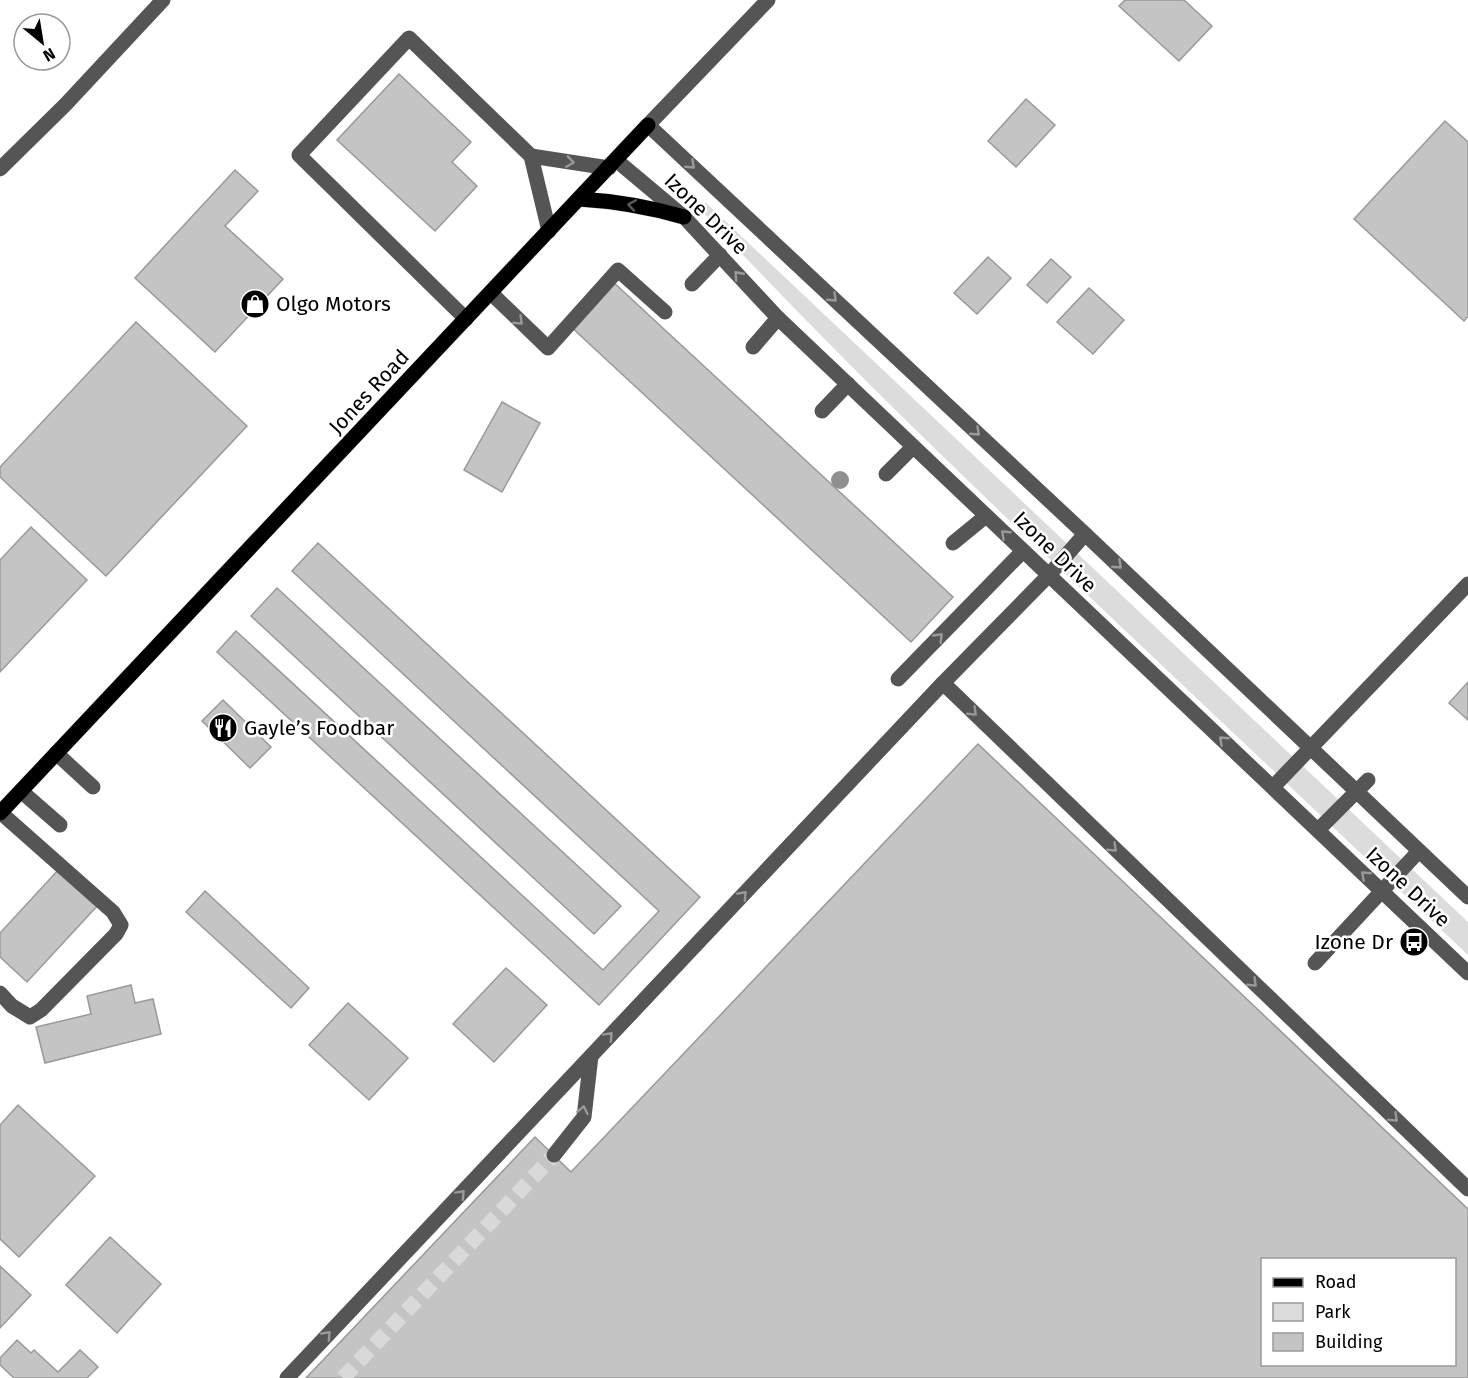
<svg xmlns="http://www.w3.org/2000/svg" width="1468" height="1378" viewBox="0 0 1468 1378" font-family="'Fira Sans',sans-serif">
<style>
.green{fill:#dcdcdc}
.building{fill:#c4c4c4;stroke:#999;stroke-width:1.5;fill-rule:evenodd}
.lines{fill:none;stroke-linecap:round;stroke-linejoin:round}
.minor-tunnel{stroke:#d9d9d9;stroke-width:15;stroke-dasharray:15 8;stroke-linecap:butt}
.major-casing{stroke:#dbdbdb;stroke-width:16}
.minor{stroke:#555;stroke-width:15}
.major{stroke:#000;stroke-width:15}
.tree{fill:#8f8f8f}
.oneway{stroke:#999}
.oneway2{stroke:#595959}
.labels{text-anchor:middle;stroke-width:5;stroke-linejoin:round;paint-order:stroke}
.street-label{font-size:21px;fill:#000;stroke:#fff}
.poi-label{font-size:21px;fill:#000;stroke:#fff;text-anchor:start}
</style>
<rect width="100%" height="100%" fill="#fff"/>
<path class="green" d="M 705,202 L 1468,922 L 1468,955 C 1356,849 1244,743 1132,637 C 985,498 838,358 700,209 Z"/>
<g class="building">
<polygon points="1125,0 1184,0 1212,26 1179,61 1119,6"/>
<polygon points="399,74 471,142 452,162 477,186 435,231 337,140"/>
<polygon points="1026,99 1055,125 1016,167 988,141"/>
<polygon points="1445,121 1468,142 1468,316 1464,321 1354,219"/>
<polygon points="235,170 258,191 225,226 283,279 215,352 135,278"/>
<polygon points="988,257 1011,278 977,314 954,293"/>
<polygon points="1051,259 1071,277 1047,303 1027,285"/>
<polygon points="611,280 953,597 911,642 569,325"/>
<polygon points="1089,288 1124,320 1093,354 1057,322"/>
<polygon points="136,322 247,426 106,576 0,477 0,467"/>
<polygon points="502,402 540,423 502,492 464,470"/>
<polygon points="31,527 87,580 0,672 0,560"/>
<polygon points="318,543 700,897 599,1005 217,652 236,631 603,970 659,911 292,571"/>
<polygon points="277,588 621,906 594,934 251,616"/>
<polygon points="1468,682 1468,720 1449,703"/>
<polygon points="223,700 271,747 250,768 202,721"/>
<path d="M 978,744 L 1468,1209 L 1468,1378 L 306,1378 L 535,1137 L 571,1172 ZM 1262,1260 L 1454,1260 L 1454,1364 L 1262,1364 Z"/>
<polygon points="60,868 99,904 27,982 0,957 0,933"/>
<polygon points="205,891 309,988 291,1008 186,912"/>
<polygon points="506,968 547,1005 494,1062 453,1024"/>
<polygon points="131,985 135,1003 153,999 161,1034 45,1063 36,1027 91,1014 87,996"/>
<polygon points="348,1003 408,1058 369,1100 309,1045"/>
<polygon points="18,1105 95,1176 19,1257 0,1239 0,1125"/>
<polygon points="110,1237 161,1284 117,1333 66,1285"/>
<polygon points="0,1266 31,1295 0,1328"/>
<polygon points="17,1340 31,1353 34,1350 58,1372 80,1350 98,1367 87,1378 14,1378 0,1365 0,1358"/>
</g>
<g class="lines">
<polyline class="minor-tunnel" points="343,1378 554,1155"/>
<g class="major-casing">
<g id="major">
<path d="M 579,199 C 615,201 649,207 684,217"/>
<polyline points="0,813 648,125"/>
</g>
</g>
<g class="minor">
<polyline points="768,0 648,125 1085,534 1468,897"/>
<polyline points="531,156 609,168"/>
<polyline points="616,160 684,217 778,318 1468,973"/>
<polyline points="0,169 66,104 163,0"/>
<polyline points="692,284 720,255"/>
<polyline points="491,293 548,348 618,270 665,312"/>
<polyline points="466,319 299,155 409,38 531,156 549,231"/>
<polyline points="753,347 778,318"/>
<polyline points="822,411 848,384"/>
<polyline points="886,474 913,447"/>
<polyline points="953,543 986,516"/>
<polyline points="898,679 1023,551"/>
<polyline points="943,683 1049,575 1085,534"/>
<polyline points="56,753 93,787"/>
<polyline points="1273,787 1468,584"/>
<polyline points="21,791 60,825"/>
<polyline points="1318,830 1368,780"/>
<polyline points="1315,963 1419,851"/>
<polyline points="0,993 12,1006 30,1017 41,1010 116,934 121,925 113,912 0,812"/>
<polyline points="554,1155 584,1117 591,1056"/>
<polyline points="287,1378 943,683 1468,1189"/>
</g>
<use href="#major" class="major"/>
</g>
<circle class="tree" cx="840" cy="480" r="9"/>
<defs><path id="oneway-chevron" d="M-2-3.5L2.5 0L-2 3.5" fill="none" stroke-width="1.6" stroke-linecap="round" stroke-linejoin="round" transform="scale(1.5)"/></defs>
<g class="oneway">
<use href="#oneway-chevron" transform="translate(570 162) rotate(8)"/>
<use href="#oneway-chevron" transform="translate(691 165) rotate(43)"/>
<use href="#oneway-chevron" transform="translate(738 275) rotate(-132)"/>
<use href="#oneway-chevron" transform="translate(833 298) rotate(43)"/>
<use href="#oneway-chevron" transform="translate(519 321) rotate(44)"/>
<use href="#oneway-chevron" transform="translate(976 432) rotate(43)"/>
<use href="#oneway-chevron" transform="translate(1005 534) rotate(-137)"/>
<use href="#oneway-chevron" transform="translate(1118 565) rotate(43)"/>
<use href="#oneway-chevron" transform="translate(939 637) rotate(-46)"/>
<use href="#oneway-chevron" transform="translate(973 712) rotate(44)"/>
<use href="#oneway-chevron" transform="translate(1223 740) rotate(-137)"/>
<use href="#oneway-chevron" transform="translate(1113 848) rotate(44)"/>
<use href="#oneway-chevron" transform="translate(1365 875) rotate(-137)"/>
<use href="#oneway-chevron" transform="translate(743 895) rotate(-47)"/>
<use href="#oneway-chevron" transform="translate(1253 983) rotate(44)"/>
<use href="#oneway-chevron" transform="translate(609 1036) rotate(-47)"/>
<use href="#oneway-chevron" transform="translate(583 1110) rotate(-78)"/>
<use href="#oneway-chevron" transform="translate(1394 1118) rotate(44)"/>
<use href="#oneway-chevron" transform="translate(461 1194) rotate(-47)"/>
<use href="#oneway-chevron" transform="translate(327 1335) rotate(-47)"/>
</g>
<use class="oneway2" href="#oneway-chevron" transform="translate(632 205) rotate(-170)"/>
<defs>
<g id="shop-disc" transform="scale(1.5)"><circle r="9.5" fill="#000" stroke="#fff"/><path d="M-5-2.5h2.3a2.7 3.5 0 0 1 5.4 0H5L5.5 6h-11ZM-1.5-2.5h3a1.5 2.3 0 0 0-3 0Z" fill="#fff"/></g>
<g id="restaurant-disc" transform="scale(1.5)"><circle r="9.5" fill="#000" stroke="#fff"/><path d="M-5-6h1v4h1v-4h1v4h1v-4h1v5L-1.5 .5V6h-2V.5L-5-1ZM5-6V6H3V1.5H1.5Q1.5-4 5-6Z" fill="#fff"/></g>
<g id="bus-disc" transform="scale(1.5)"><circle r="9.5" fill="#000" stroke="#fff"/><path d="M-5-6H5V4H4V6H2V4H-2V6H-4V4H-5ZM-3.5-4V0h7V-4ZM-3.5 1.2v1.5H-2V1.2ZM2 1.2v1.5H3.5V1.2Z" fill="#fff"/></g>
</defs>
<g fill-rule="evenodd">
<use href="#shop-disc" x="255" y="304"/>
<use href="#restaurant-disc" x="223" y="728"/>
<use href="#bus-disc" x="1414" y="942"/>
</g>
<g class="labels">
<g class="street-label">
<text transform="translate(706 214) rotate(44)" y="7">Izone Drive</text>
<text transform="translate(369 392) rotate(-47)" y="7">Jones Road</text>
<text transform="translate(1055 552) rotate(44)" y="7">Izone Drive</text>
<text transform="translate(1408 887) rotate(43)" y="7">Izone Drive</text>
</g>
<g class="poi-label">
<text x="276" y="311">Olgo Motors</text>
<text x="244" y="735">Gayle’s Foodbar</text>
<text x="1393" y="949" text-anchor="end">Izone Dr</text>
</g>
</g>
<rect x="1261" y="1258" width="195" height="108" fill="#ffffff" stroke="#999999" stroke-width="1.5"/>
<rect x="1273" y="1278" width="30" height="9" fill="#000000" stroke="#999999" stroke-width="1.5"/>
<text x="1315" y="1288" font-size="18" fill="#000000">Road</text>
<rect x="1273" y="1303" width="30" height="18" fill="#dcdcdc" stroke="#999999" stroke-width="1.5"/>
<text x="1315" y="1318" font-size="18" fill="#000000">Park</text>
<rect x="1273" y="1333" width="30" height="18" fill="#c4c4c4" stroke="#999999" stroke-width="1.5"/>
<text x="1315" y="1348" font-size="18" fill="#000000">Building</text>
<g transform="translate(42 42) rotate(150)"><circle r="28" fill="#ffffff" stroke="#999999" stroke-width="1.5"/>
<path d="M0-4.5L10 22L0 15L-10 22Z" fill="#000000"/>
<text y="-9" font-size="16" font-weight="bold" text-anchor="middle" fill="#000000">N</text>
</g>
</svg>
